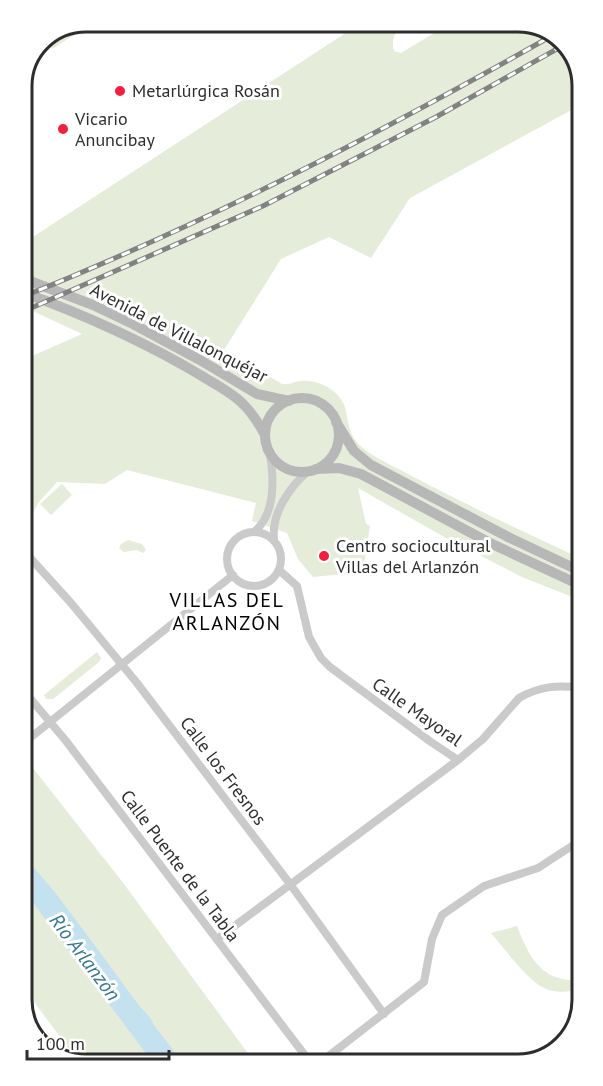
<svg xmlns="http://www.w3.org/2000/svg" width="603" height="1086" viewBox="0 0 603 1086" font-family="'PT Sans',sans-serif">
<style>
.green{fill:#e5ecd9}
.water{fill:#c3e1ee}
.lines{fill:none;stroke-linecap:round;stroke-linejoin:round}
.street{stroke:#cacaca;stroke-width:8}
.secondary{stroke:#b7b7b7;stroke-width:10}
.rail-casing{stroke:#828282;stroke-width:5}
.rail{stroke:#fff;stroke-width:3;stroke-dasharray:9;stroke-linecap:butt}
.poi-dot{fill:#f41e3f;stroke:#fff;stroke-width:2}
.labels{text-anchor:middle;stroke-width:6;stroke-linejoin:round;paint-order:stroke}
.poi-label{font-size:18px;fill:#2d2d2d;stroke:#fff;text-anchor:start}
.street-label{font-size:18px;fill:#2d2d2d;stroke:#fff}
.neighbourhood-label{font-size:20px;letter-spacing:1.5px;fill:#000;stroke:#fff}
.water-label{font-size:20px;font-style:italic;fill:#347795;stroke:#fff}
.rim{fill:none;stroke:#2d2d2d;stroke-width:3}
</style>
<rect width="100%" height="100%" fill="#fff"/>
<g class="green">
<path d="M 364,21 L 405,21 C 397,30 390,39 394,51 L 401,53 L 454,21 L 522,21 L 554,32 L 577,61 L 577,107 L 410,198 L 371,258 L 329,237 L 281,259 L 224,350 L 282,384 C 290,385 293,382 300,381 C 319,379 342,391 346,411 C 348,420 349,433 356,441 C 365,454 392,465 406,473 C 463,503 521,531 580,558 L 580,600 L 522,577 L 446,538 L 358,488 L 366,524 L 370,526 L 363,572 L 313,577 L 298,559 L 287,533 L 252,521 L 256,503 L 127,470 L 105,484 L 57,482 L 39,502 L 23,529 L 23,360 L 82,334 L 22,306 L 22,244 Z"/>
<polygon points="78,27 82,30 52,49 52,43"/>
<polygon points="62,484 72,495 51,515 40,504"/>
<polygon points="128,540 142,544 146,550 143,553 137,550 124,552 119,548 121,544"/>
<polygon points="97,652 101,658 99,662 53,699 46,699 44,695"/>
<polygon points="29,763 124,884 255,1063 81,1065 26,991 25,766"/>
<path d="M 517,926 C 530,959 542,983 582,980 L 582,990 C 570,991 555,994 544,988 C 526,979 505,949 491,933 Z"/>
</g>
<path class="water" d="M 25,856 C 35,870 47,882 57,895 C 84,931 111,967 137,1003 C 142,1010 152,1017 153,1024 L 184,1064 L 154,1064 L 25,892 Z"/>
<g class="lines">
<g class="street">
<polyline points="36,48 65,29"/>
<path d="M 254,532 C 276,514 274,479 270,454"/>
<circle cx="254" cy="559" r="27"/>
<path d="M 274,540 C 271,514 289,488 307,472"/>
<polyline points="24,551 71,603 137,683 290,884 384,1014"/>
<path d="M 279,570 L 297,586 L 309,637 L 321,658 L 330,667 L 431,742 L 458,760 L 483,739 L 519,698 C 540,686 557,685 580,688"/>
<polyline points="24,691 66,741 310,1062"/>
<polyline points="25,742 233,575"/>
<polyline points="217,939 458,760"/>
<polyline points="321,1062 424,982 432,939 442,915 484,886 538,868 581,840"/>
</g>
<g class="secondary">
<polyline points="22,278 93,305 133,324 200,360 257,394 289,401"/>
<path d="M 22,292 C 85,315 145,342 202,376 C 216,385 233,393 244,405 C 253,414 259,424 265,435"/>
<circle cx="302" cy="435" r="37"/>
<polyline points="336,422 354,451 371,465 510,538 580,571"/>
<polyline points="316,469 339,468 361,474 490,543 580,585"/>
</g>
<g class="rail-casing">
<g id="rail">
<path d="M 22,297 C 207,223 382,132 555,34"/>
<polyline points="22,312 263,206 436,117 564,45"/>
</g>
</g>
<use href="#rail" class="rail"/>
</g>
<g class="poi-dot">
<circle cx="120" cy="91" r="6"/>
<circle cx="63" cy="129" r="6"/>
<circle cx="324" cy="556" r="6"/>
</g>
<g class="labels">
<g class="poi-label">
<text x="132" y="97">Metarlúrgica Rosán</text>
<text x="75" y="125">Vicario<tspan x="75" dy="21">Anuncibay</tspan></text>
<text x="336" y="552">Centro sociocultural<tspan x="336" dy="21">Villas del Arlanzón</tspan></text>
</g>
<g class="street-label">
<text transform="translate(179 333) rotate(27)" y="6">Avenida de Villalonquéjar</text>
<text transform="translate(417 712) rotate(35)" y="6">Calle Mayoral</text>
<text transform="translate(223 771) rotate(53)" y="6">Calle los Fresnos</text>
<text transform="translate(180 866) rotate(53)" y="6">Calle Puente de la Tabla</text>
</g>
<g class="neighbourhood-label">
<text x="227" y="607">VILLAS DEL<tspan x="227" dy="23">ARLANZÓN</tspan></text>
</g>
<g class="water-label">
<text transform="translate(85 957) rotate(53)" y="7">Río Arlanzón</text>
</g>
</g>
<path d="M0 0H603V1086H0ZM86 32H518A54 54 0 0 1 572 86V1000A54 54 0 0 1 518 1054H86A54 54 0 0 1 32 1000V86A54 54 0 0 1 86 32Z" fill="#fff" fill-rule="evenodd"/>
<path class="rim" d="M86 32H518A54 54 0 0 1 572 86V1000A54 54 0 0 1 518 1054H86A54 54 0 0 1 32 1000V86A54 54 0 0 1 86 32Z"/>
<path d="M27 1050v9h142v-9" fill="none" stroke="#2d2d2d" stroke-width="3"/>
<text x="36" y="1050" font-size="18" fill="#2d2d2d" stroke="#ffffff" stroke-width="4.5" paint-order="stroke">100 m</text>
</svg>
